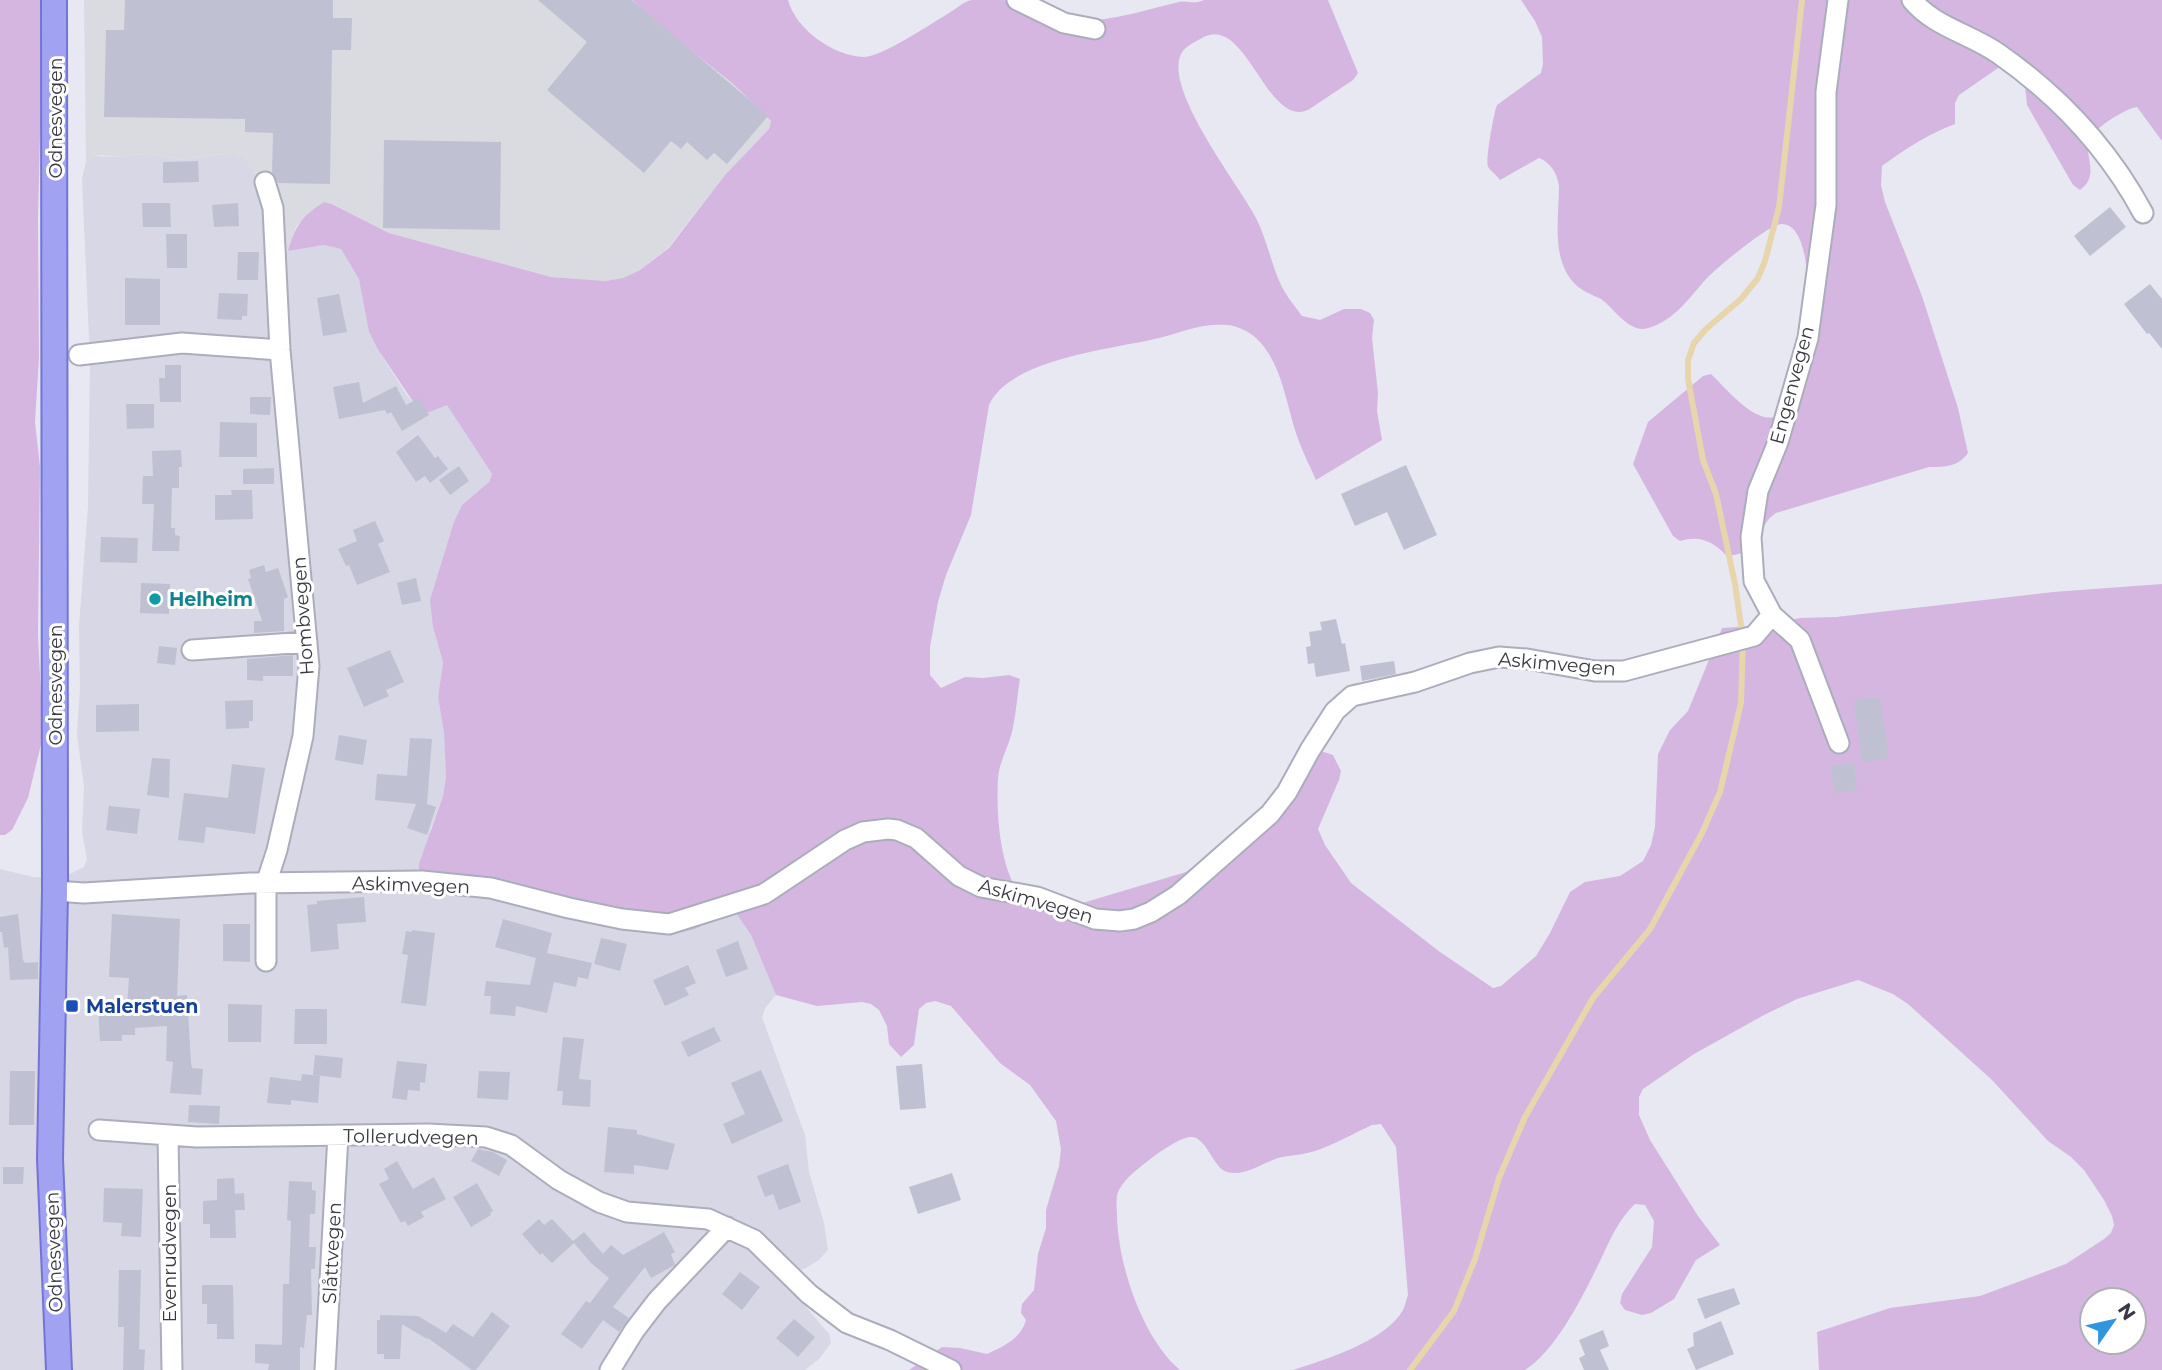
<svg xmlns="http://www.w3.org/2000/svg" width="2162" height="1370" font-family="Montserrat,sans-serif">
  <rect width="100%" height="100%" fill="#e8e8f2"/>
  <path fill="#d7d7e5" d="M146,154L181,160L226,154L243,156L254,170L263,205L288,251L324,245L341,249L360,279L369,332L377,348L406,394L423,415L447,404L492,474L489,482L462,505L433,627L443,662L438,697L444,733L446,778L443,796L430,830L448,890L598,922L736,913L751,935L776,995L765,1008L762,1017L805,1135L809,1172L824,1223L828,1250L819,1260L804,1269L787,1272L783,1280L829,1334L831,1343L819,1359L805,1370H0V869L33,877L51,878L68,875L84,867L87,859L82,832L84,787L77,734L80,689L79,626L88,507L90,361L82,179L86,162L93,156L119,157Z"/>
  <path fill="#dadbe1" d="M84,0H633L651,19L732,83L771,121L769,129L725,175L668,248L640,270L623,278L605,281L551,277L389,233L333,204L324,202L297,225L288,251L272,230L263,205L254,170L243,156L226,154L181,160L146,154L119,157L101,155L93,156L86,162Z"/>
  <path fill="#d5b6e1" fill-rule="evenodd" d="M0,0H41L43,99L40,136L38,219L39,358L35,422L40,467L38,635L43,736L28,798L12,830L5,835H0Z
    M633,0H788C796,30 834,56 864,57C882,57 932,23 949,13C956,9 964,1 972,0C984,0 1024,0 1035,1C1047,5 1057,15 1069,18C1101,26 1147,9 1179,2C1188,0 1194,5 1204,0H1328L1358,73L1353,80L1308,110C1266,128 1246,12 1202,38C1195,42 1185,46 1181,54C1164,89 1235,180 1252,211C1266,234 1270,261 1281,285C1286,296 1295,306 1302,316L1320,320L1344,309H1361L1370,313L1374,320L1372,338L1378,393L1377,411L1382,440L1316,480C1310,466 1302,451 1297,436C1286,404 1282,362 1256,338C1250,332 1235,325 1227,325C1201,323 1183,332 1159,338C1115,349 1010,358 989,405L971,515L946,575L938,602L930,647V675L941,688L965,677L983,678L1009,675L1020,679C1017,697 1016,715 1012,732C1008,748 999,762 998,779C996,813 999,896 1040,909C1045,911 1051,910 1056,911L1186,872L1240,839L1315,753L1324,752L1333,755L1341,771L1339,780L1318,829L1325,845L1351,883L1440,952L1493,988L1501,986L1536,956L1550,933L1570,892L1585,882L1620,876L1643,861L1651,845L1655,827L1658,754L1670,730L1688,711L1722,628L1766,625L1800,618L1836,617L2053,592L2162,584V1370H1819L1817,1332L1890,1308L1980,1296L2066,1264L2104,1239L2111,1233L2114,1225L2112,1216L2104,1200L2084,1170L2071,1157L2048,1141L1992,1080L1908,1004L1893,994L1858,980L1797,999L1764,1015L1694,1054L1643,1089L1639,1097V1115L1650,1140L1698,1216L1720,1245L1696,1260L1674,1299L1651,1313L1642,1315L1625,1310L1620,1303L1622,1294L1652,1247L1654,1221L1645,1205L1635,1204C1618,1220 1611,1238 1601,1259C1585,1292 1557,1350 1525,1370H1293C1324,1360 1386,1341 1403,1310C1405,1306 1406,1300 1408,1295L1396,1147L1381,1124L1372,1125C1354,1133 1334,1145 1315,1151C1303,1155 1290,1155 1278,1158C1263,1163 1244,1177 1227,1172C1213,1168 1206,1135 1190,1137C1180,1138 1161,1151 1153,1157C1140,1167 1127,1176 1119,1190C1115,1197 1117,1208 1117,1216C1118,1264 1142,1338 1180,1370H909L942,1347L960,1348L987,1354C1003,1346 1021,1339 1026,1320L1021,1313L1022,1304L1034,1290L1038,1254L1046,1228V1210L1059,1166L1061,1149L1056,1121L1030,1085L1000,1063L951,1006L935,1001L926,1003L919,1009L914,1045L901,1057L889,1044L887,1026L879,1010L871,1004L862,1002L817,1006L776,995L751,935L736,913H727L695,929L678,933L634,924L598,922L448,890L419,873V864L443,796L446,778L444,733L438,697L443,662L433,627L430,600L454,522L462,505L489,482L492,474L447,405L422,415L377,348L369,332L359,279L341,249L324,245L288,251C296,225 301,217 324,202L332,204L389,233L551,277L605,281L623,278L640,270L669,248L725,175L769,129L771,121L732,83L651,19ZM2092,1300H2134V1342H2092Z
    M1521,0H2162V141L2137,107C2126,108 2090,130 2088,143C2086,160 2099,176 2080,190L2073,185L2027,105L2024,77L2004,64L1959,95L1955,103V124C1928,134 1905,149 1882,166L1881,185L1885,202L1922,296L1958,408L1968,453C1958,467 1945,467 1929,467L1776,513C1751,530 1774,550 1727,556C1713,542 1701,535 1680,541L1673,536L1633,464L1648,422L1703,376L1711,374C1727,389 1761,433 1783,412C1790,376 1803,333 1807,297C1809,280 1806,222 1781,224C1768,225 1719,266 1708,277C1691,295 1675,321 1648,328C1629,334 1614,308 1601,299C1593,295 1584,292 1577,286C1550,261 1559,219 1559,186C1557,173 1551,163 1539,158L1500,180C1497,176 1491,171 1488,167C1485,161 1494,112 1497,105L1541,73L1543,64L1542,37L1535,21Z"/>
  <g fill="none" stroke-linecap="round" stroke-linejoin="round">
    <path stroke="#e7d5ac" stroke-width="6" d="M1410,1370L1454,1311L1475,1259L1499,1178L1525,1117L1593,998L1650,929L1702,833L1720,792L1741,703L1743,639L1735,584L1716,494L1703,460L1688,379V360L1694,343L1706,329L1741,299L1758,278L1765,261L1779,207L1802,0"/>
  </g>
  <path fill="#bfc1d2" d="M125,0H333V18H352L351,50H332L330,184L278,183L272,172L273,133L245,132V119L104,117L106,30H124Z
    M538,0H632L768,116L727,164L714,153L707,160L687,142L681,149L671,141L644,173L547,90L587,42Z
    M384,140L501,142L500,230L383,228Z
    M198,161L199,182L163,183V162Z
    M142,203H170L171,227H143Z
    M238,203L239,226L214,227L212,205Z
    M2110,207L2126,227L2090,256L2074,236Z
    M166,234H187V268H167Z
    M238,252H259L258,280H237Z
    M125,278L160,279V325H125Z
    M2150,284L2162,299V349L2149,333L2147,334L2124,304Z
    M219,293L248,294L247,316H242V320L217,319Z
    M339,294L347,332L323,336L317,298Z
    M165,365H181V402H160L159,378H165Z
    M359,382L363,403L396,386L406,405L419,398L429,415L402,431L391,412L387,414L385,410L339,419L333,387Z
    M250,397H271L270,415L250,414Z
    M126,404H154V428L127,429Z
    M220,422L257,423V457H219Z
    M418,435L435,458L438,456L448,469L430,483L425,476L416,482L396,452Z
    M181,450L182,467H179V488H172L171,528H175V535L180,536L179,551H152L154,504H142L143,476H153L152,451Z
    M1406,465L1437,535L1404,550L1387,512L1355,526L1341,494Z
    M459,466L469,481L450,495L439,480Z
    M274,468V484H243V469Z
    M231,490H252L253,519L215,520V495H232Z
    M375,521L384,541L378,544L390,572L357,585L349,565L346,566L338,549L357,541L353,530Z
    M101,537L138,538L137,563L100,562Z
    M264,565L266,572L278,568L288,597L284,599V631L254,633V621H262L248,579L251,578L249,570Z
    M416,578L421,601L402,605L397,583Z
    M141,583L170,584L169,614L140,613Z
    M1336,619L1342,644L1345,643L1350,671L1316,677L1314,663L1308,664L1306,647L1311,646L1309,632L1322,630L1320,622Z
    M159,646L177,648L175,665L157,663Z
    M390,650L404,682L386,690L389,696L364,707L347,668Z
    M293,655V676H263V681L247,680V659Z
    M1394,661L1396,674L1362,681L1360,666Z
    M1880,697L1889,759L1862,762L1854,700Z
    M253,700V721H249V728L226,729L225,701Z
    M139,704V731L96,732V705Z
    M339,735L367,740L363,765L335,760Z
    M410,738L432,739L427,804L436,807L427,835L407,828L416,804L375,800L377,774L407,776Z
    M152,758L170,759L169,798L147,795Z
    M1854,763L1857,791L1834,793L1831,766Z
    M232,764L265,768L255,834L206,827L204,843L178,840L184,793L228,798Z
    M109,806L140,809L137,834L106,830Z
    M364,897L366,922L337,924L339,949L311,952L307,905L317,904V901Z
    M18,914L23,960L25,963L38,962V979L10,980L8,947L4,948L2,932H0V917Z
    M112,914L180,919L177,996L187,995L191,1063L192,1068L203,1069L201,1095L170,1093L173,1062L166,1061L167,1026L135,1028V1035H122V1041H100L98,1007H127L129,978L109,977Z
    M503,919L552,933L547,953L592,963L588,979L578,977L576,987L554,982L547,1013L516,1006L515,1016L490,1014L491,996H484L486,981L530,985L536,958L495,947Z
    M223,924H250V962L223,961Z
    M412,930L435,933L426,1006L401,1003L408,955L402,954L406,931L412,932Z
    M601,938L627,944L620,971L594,964Z
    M738,941L748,969L726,977L716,950Z
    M688,965L696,983L685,988L689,995L665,1006L653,980Z
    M228,1004L262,1005L261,1042H228Z
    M295,1009H327V1044H294Z
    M714,1027L721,1041L688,1057L681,1042Z
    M563,1037L584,1039L579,1079L591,1080L590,1107L562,1105L563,1091H557Z
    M315,1055L343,1058L341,1078L313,1075Z
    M397,1061L427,1064L425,1083L420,1082V1091L408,1090L407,1100L392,1098Z
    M922,1064L926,1108L900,1110L896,1066Z
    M761,1070L783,1121L732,1144L723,1124L745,1114L731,1083Z
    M10,1071H35L34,1125H9Z
    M479,1071L510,1072L508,1100L477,1098Z
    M302,1074L320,1076L318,1103L291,1100V1105L267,1103L270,1077L301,1081Z
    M189,1105L220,1106L219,1124L188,1122Z
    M608,1127L637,1130V1134L675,1144L668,1170L634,1165V1174L604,1172Z
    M478,1149L493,1152L507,1160L499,1176L471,1161Z
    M397,1161L413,1189L434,1177L446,1199L421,1212L424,1217L408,1226L405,1221L401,1223L379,1184L389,1179L384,1169Z
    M788,1164L801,1202L779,1210L773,1194L765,1197L757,1176Z
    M3,1167H24L23,1184H3Z
    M952,1173L961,1200L918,1214L909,1187Z
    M234,1178L235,1194L244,1193L245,1210H235L236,1238H210V1224H203V1201L217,1200V1179Z
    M289,1181L312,1182V1190L316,1191L315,1214H310L309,1247H316L315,1269H311L312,1315H307L304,1348L300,1347V1370H268L269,1364L255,1363V1344L282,1345L283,1284H289L291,1221L287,1220Z
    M477,1183L493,1211L490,1213L491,1215L471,1227L453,1197Z
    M104,1188L143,1189L141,1237L121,1236L122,1223L103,1222Z
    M539,1219L544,1225L552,1219L573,1241L584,1232L603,1254L611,1245L623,1255L664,1232L675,1252L671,1254L675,1265L651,1278L645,1267L613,1307L629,1318L619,1332L603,1320L582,1349L561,1334L586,1301L590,1303L609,1278L591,1263L574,1243L552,1263L542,1253L540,1255L522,1234Z
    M119,1270H141L139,1349L145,1350L144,1370H123L124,1327H118Z
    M740,1272L760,1287L742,1310L722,1294Z
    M202,1285H233L234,1339H217V1324H207V1304H202Z
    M1734,1288L1740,1304L1705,1319L1697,1299Z
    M492,1312L510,1326L476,1370H472L428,1338L427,1339L402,1324L400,1359H384V1354H377V1320H380V1315L418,1316L446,1333L453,1324L473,1337Z
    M794,1319L815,1337L798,1357L776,1338Z
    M1721,1321L1734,1354L1696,1370L1687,1349L1694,1346L1693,1333Z
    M1603,1330L1609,1346L1600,1350L1609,1370H1584L1579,1358L1585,1355L1579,1340Z"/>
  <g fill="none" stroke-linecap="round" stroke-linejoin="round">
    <g stroke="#acadbc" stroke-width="23">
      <path id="minor" d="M1017,0L1064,23L1095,29
        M1838,0L1826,92V205L1808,338L1778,442L1758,491L1751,537L1754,581L1772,615L1800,640L1839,743
        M1912,0C1934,27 1971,34 1999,54C2059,96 2108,148 2143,213
        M265,182L273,208L280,350L309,666L303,736L277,850L266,884V961
        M79,355L182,343L280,350
        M192,650L307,642
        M55,891L84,893L250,883L422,881L491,888L569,908L622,919L669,924L764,894L845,840L863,832L888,829L897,830L916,838L959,876L981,887L1037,897L1095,919L1120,921L1134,919L1151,912L1178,895L1270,814L1287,792L1310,750L1335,711L1352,696L1415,682L1470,663L1499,657L1527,659L1595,671H1624L1754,636L1772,615
        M99,1130L197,1137L428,1134L486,1137L511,1145L559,1180L599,1202L627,1212L708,1219L754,1240L809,1294L847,1323L890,1340L951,1370
        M168,1135L172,1370
        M325,1370L338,1135
        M610,1370L634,1331L657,1301L727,1227"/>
    </g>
    <g stroke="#7375d5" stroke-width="28">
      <path id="major" d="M54,0L55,891L50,1159L59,1370"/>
    </g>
    <use href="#minor" stroke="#fff" stroke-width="19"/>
    <use href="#major" stroke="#a1a2f2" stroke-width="24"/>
  </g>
  <circle fill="#0f9aa8" stroke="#fff" stroke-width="2.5" cx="155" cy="599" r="7"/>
  <rect fill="#1a4fb4" stroke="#fff" stroke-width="2.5" x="65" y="999" width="14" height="14" rx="3.5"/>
  <g text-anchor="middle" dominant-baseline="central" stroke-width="6" stroke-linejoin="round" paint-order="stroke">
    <g font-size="19" fill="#383944" stroke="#fff">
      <text transform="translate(55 118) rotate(-90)">Odnesvegen</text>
      <text transform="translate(1792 385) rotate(-75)">Engenvegen</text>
      <text transform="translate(303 616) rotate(-94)">Hombvegen</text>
      <text transform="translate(1557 664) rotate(5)">Askimvegen</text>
      <text transform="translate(55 685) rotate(-90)">Odnesvegen</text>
      <text transform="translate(411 885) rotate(2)">Askimvegen</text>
      <text transform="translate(1036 901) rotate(16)">Askimvegen</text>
      <text transform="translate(411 1137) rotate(1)">Tollerudvegen</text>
      <text transform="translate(54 1252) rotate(-92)">Odnesvegen</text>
      <text transform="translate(169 1253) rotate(-90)">Evenrudvegen</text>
      <text transform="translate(332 1253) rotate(-87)">Slåttvegen</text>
    </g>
    <g font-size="19" font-weight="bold" fill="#0d838f" stroke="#fff" text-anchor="start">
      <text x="169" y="599">Helheim</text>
    </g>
    <g font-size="19" font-weight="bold" fill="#164399" stroke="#fff" text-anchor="start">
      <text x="86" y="1006">Malerstuen</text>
    </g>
  </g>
  <g transform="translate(2113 1321) rotate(56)"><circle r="33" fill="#ffffff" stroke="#afb0b4" stroke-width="2"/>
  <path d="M0-5L12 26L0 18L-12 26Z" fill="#3295df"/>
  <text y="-10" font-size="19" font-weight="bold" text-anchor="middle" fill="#383944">N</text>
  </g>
</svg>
